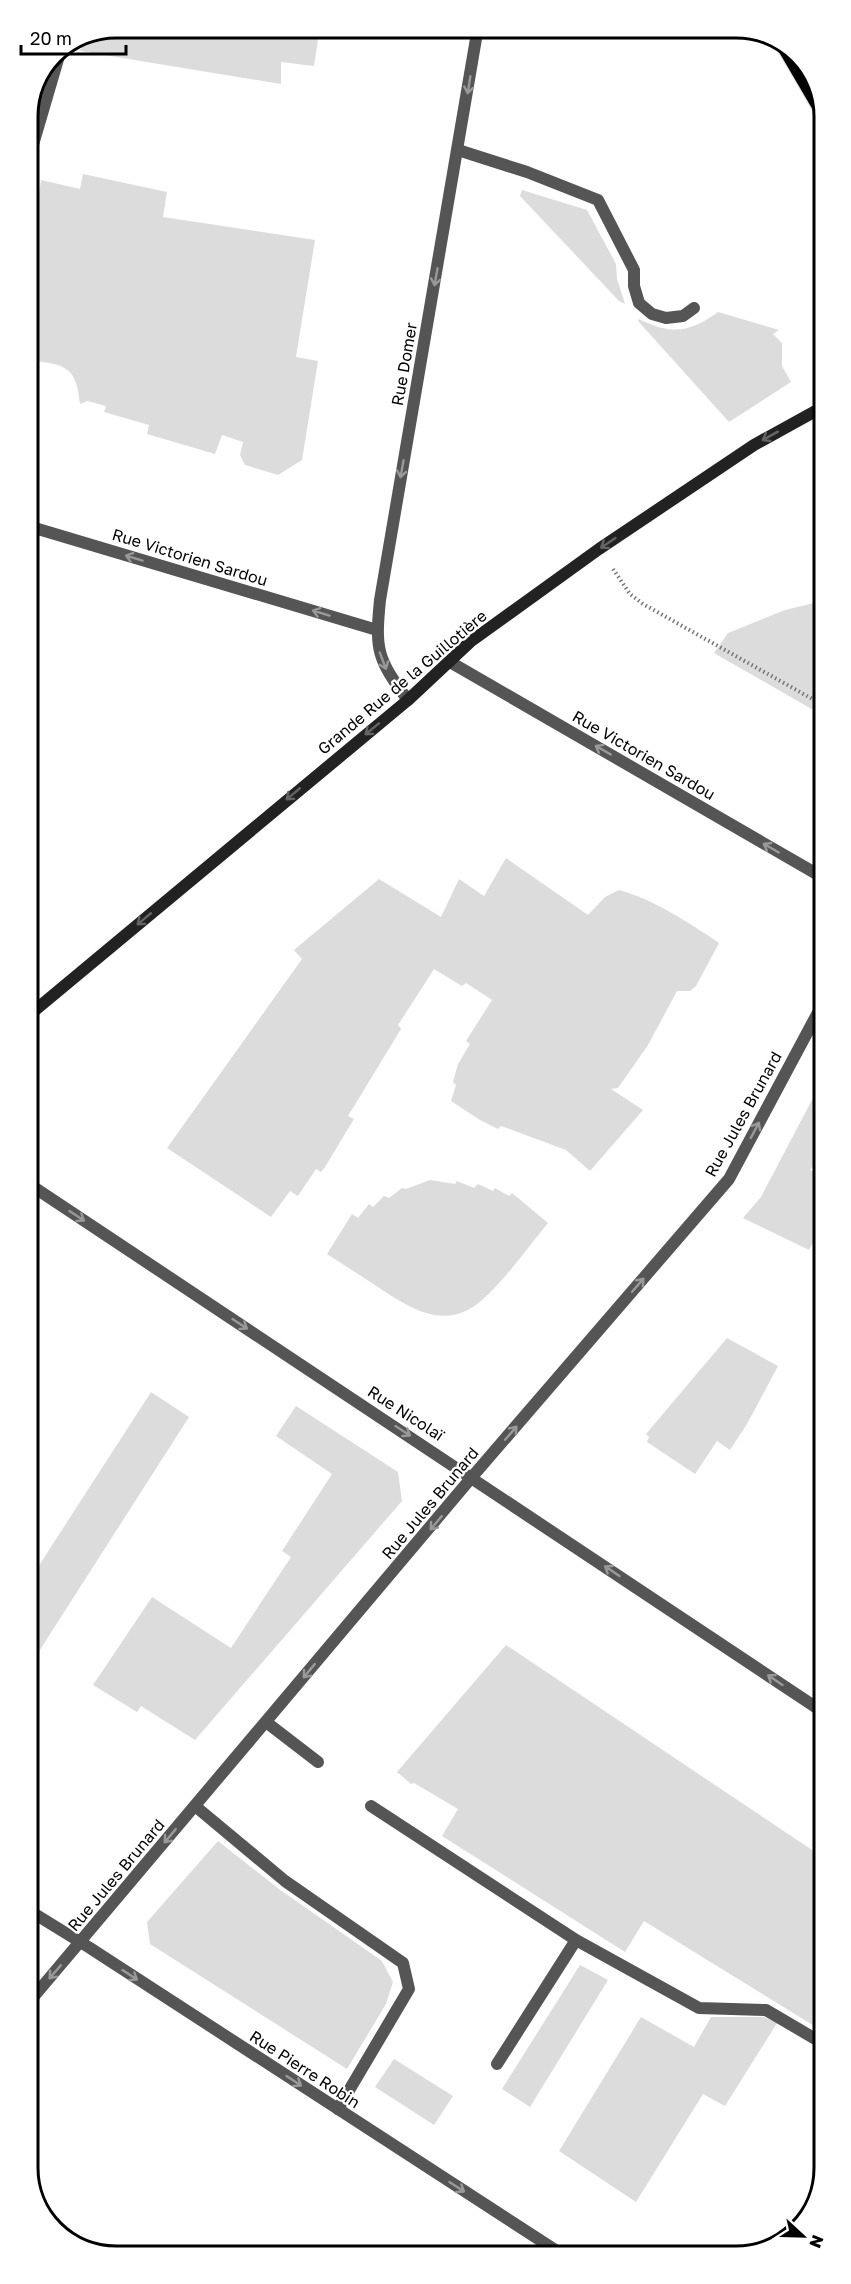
<svg xmlns="http://www.w3.org/2000/svg" width="851" height="2284" font-family="'Golos Text',sans-serif">
  <rect width="100%" height="100%" fill="#fff"/>
  <path fill="#dcdcdc" d="M115,27H320L314,66L281,62V84L80,51L83,40Z
    M83,174L167,192L163,217L315,240L296,357L318,361L302,460L278,475L245,465L240,455L243,442L222,435L215,454L147,434L149,425L104,412L106,406L87,401L80,404C76,364 64,365 28,360L27,274L40,187L41,180L80,189Z
    M522,190L587,210L616,264L617,279L625,304L619,301L520,196Z
    M718,312L779,330L773,334L782,343V366L791,382L729,422L638,321L639,319C671,335 689,333 718,312Z
    M822,601V715L714,653L728,633L785,610Z
    M506,858L588,915L605,897L619,890C655,900 688,922 719,943L696,986L690,991H677L648,1045L618,1088L611,1089L643,1110L590,1171L566,1150L501,1126L498,1129L480,1120L451,1101L456,1085L453,1082L458,1064L470,1044L466,1041L492,1000L466,983L462,986L434,969L398,1025L401,1029L348,1116L354,1119L325,1167L321,1172L316,1169L298,1196L290,1191L271,1217L167,1148L302,959L294,950L379,879L441,917L459,879L484,896Z
    M822,1081V1156L810,1170L823,1176V1223L809,1250L743,1218L761,1197Z
    M430,1180L455,1184L457,1181L474,1188L478,1184L493,1191L495,1188L509,1196L512,1193L548,1223C529,1246 504,1281 482,1300C446,1332 411,1309 378,1287C361,1276 344,1265 327,1254L352,1214L358,1218L369,1204L373,1207L384,1196L389,1198L402,1188L406,1189Z
    M727,1338L778,1366L747,1424L730,1450L717,1441L695,1474L647,1442L649,1437L646,1434Z
    M151,1392L189,1417L29,1667V1581Z
    M296,1406L398,1472L402,1501L195,1740L141,1706L137,1712L93,1685L152,1597L231,1648L291,1557L282,1551L332,1474L276,1436Z
    M506,1645L824,1858V2032L644,1921L625,1952L442,1836L458,1809L414,1783L411,1784L397,1772Z
    M218,1841L279,1889L382,1961L393,1982L386,2004L347,2069L150,1944L147,1922Z
    M580,1965L608,1980L530,2107L502,2089Z
    M641,2017L694,2047L711,2017H764L777,2023L725,2106L703,2094L636,2202L559,2151Z
    M394,2059L453,2096L434,2125L375,2087Z"/>
  <g fill="none" stroke-linecap="round" stroke-linejoin="round">
    <g stroke="#dbdbdb" stroke-width="17">
      <path id="primary" d="M783,44L821,109"/>
    </g>
    <path stroke="#777" stroke-width="4" stroke-dasharray="1.5 3" stroke-linecap="butt" d="M613,569L630,594L643,604L816,701L822,702"/>
    <path stroke="#555" stroke-width="12" d="M458,150L527,172L598,200L634,270V286L639,303L652,314L666,318L683,316L694,308
      M266,1722L318,1762
      M195,1806L285,1881L403,1963L409,1989L338,2109
      M371,1806L576,1940L497,2064
      M576,1940L699,2008L766,2010L824,2044"/>
    <path stroke="#555" stroke-width="12" d="M27,165L61,49
      M28,526L377,630
      M450,662L822,877
      M29,1184L823,1712
      M30,1911L90,1948L563,2255
      M30,2001L472,1477L729,1179L822,1005"/>
    <path stroke="#555" stroke-width="12" d="M408,700C377,659 375,650 380,600L478,27"/>
    <path stroke="#222" stroke-width="12" d="M28,1016L408,700L470,642L599,549L754,445L821,408"/>
    <use href="#primary" stroke="#000" stroke-width="15"/>
  </g>
  <defs><path id="oneway-shaft" d="M-6 0H5M1.5-3L5.5 0L1.5 3" fill="none" stroke-width="1.6" stroke-linecap="round" stroke-linejoin="round" transform="scale(1.5)"/></defs>
  <g stroke="#999">
    <use href="#oneway-shaft" transform="translate(469 85) rotate(99)"/>
    <use href="#oneway-shaft" transform="translate(436 277) rotate(100)"/>
    <use href="#oneway-shaft" transform="translate(402 469) rotate(100)"/>
    <use href="#oneway-shaft" transform="translate(134 558) rotate(-163)"/>
    <use href="#oneway-shaft" transform="translate(321 613) rotate(-163)"/>
    <use href="#oneway-shaft" transform="translate(383 661) rotate(69)"/>
    <use href="#oneway-shaft" transform="translate(603 750) rotate(-150)"/>
    <use href="#oneway-shaft" transform="translate(771 848) rotate(-150)"/>
    <use href="#oneway-shaft" transform="translate(755 1130) rotate(-62)"/>
    <use href="#oneway-shaft" transform="translate(77 1216) rotate(33)"/>
    <use href="#oneway-shaft" transform="translate(638 1285) rotate(-49)"/>
    <use href="#oneway-shaft" transform="translate(240 1324) rotate(33)"/>
    <use href="#oneway-shaft" transform="translate(403 1431) rotate(33)"/>
    <use href="#oneway-shaft" transform="translate(511 1433) rotate(-49)"/>
    <use href="#oneway-shaft" transform="translate(436 1523) rotate(130)"/>
    <use href="#oneway-shaft" transform="translate(612 1571) rotate(-146)"/>
    <use href="#oneway-shaft" transform="translate(309 1671) rotate(130)"/>
    <use href="#oneway-shaft" transform="translate(775 1680) rotate(-146)"/>
    <use href="#oneway-shaft" transform="translate(170 1836) rotate(130)"/>
    <use href="#oneway-shaft" transform="translate(55 1972) rotate(131)"/>
    <use href="#oneway-shaft" transform="translate(130 1975) rotate(33)"/>
    <use href="#oneway-shaft" transform="translate(294 2081) rotate(33)"/>
    <use href="#oneway-shaft" transform="translate(457 2187) rotate(33)"/>
  </g>
  <g stroke="#646464">
    <use href="#oneway-shaft" transform="translate(770 436) rotate(151)"/>
    <use href="#oneway-shaft" transform="translate(608 543) rotate(146)"/>
    <use href="#oneway-shaft" transform="translate(372 729) rotate(141)"/>
    <use href="#oneway-shaft" transform="translate(293 794) rotate(140)"/>
    <use href="#oneway-shaft" transform="translate(144 919) rotate(140)"/>
  </g>
  <g text-anchor="middle" dominant-baseline="central" stroke-width="4.5" stroke-linejoin="round" paint-order="stroke">
    <g font-size="16" fill="#000" stroke="#fff">
      <text transform="translate(404 364) rotate(-80)">Rue Domer</text>
      <text transform="translate(190 557) rotate(17)">Rue Victorien Sardou</text>
      <text transform="translate(402 682) rotate(-40)">Grande Rue de la Guillotière</text>
      <text transform="translate(644 755) rotate(30)">Rue Victorien Sardou</text>
      <text transform="translate(743 1114) rotate(-61)">Rue Jules Brunard</text>
      <text transform="translate(406 1413) rotate(33)">Rue Nicolaï</text>
      <text transform="translate(430 1503) rotate(-50)">Rue Jules Brunard</text>
      <text transform="translate(116 1875) rotate(-50)">Rue Jules Brunard</text>
      <text transform="translate(305 2069) rotate(33)">Rue Pierre Robin</text>
    </g>
  </g>
  <path d="M0 0H851V2284H0ZM116 38H736A78 78 0 0 1 814 116V2168A78 78 0 0 1 736 2246H116A78 78 0 0 1 38 2168V116A78 78 0 0 1 116 38Z" fill="#fff" fill-rule="evenodd"/>
  <path fill="none" stroke="#000" stroke-width="3" d="M116 38H736A78 78 0 0 1 814 116V2168A78 78 0 0 1 736 2246H116A78 78 0 0 1 38 2168V116A78 78 0 0 1 116 38Z"/>
  <g transform="translate(803 2236) rotate(112)" stroke="#ffffff" stroke-width="4.5" paint-order="stroke">
  <path d="M0-4.5L10 22L0 15L-10 22Z" fill="#000000"/>
  <text y="-9" font-size="16" font-weight="bold" text-anchor="middle" fill="#000000">N</text>
  </g>
  <path d="M21 45v9h105v-9" fill="none" stroke="#000000" stroke-width="3"/>
  <text x="30" y="45" font-size="18" fill="#000000" stroke="#ffffff" stroke-width="4.5" paint-order="stroke">20 m</text>
</svg>
